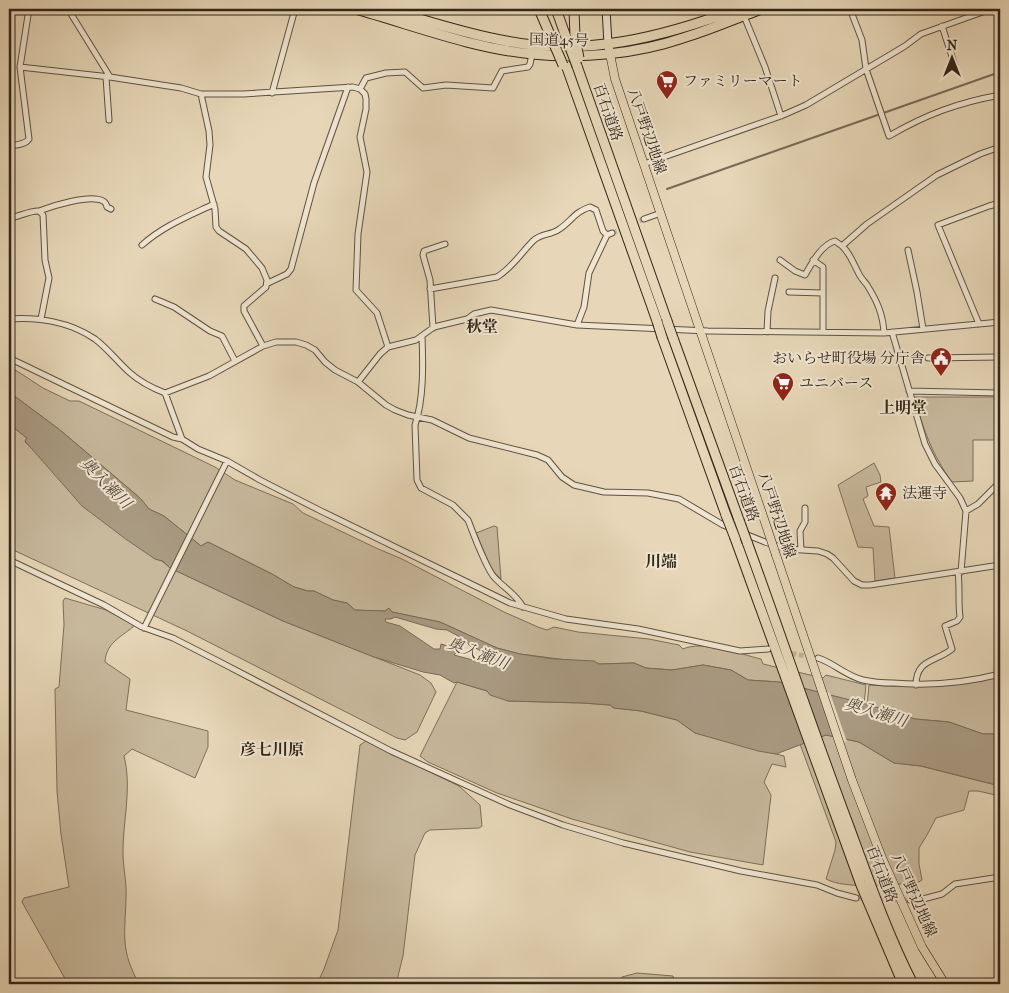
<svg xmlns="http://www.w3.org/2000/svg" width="1009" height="993" font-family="'IM FELL French Canon','Noto Serif JP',serif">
  <rect width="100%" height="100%" fill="#e7d7b8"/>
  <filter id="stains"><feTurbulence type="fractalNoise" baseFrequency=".004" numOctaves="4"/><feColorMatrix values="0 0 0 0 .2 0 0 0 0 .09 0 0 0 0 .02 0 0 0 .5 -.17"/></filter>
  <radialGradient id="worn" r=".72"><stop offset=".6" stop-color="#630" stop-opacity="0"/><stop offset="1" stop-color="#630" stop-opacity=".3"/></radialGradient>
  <path fill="#c8b99d" stroke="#7d6f5a" d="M9,368L17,371L43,388L70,401H79L215,467L235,480L293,504L303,513L376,548L402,559L504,612L538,627L547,630L554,627L578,632L649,639L679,645L683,649C702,640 740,654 761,659L763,664L823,678L826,675L866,685L864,704L779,682L748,680L731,670L703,665L672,670L646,668L634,663L599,664L520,654L497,648L440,622L392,612L389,609L385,611H376L355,610L347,603L333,600L314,591H308L294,587L272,574L208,542L201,546L164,516L149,509L140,498L60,430L9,392Z
    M914,397H997L1000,399V440H973V481L952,482C931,453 924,430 914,397Z
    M9,424L27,438L25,442L155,559L162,561L170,568L283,621L420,675L431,683L436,692L417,732L405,740L397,738L187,631L9,548Z
    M874,463L880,475L881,482L866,487L868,496L863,499L874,526L889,527L895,578L875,581L873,548L858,547L838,485Z
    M494,526L497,527L501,579L491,569L476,533Z
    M65,598L106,610L134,625L133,627C119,638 106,644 105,662L130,679L126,710L208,731V747L195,778L132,749L124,756C132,788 123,820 123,852C123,868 127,883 126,898C125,936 120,949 139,984H68L22,902L24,898L69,887L61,834L57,791L55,689L59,687L64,625L63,601Z
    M1000,677V734H983L949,722L915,719L867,705L869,685C916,688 954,687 1000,677Z
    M457,682L487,691L508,701L583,703L610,705L614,708L641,711L677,720L695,733L784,756L786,767L772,764L764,782L771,795L763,865L690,852L572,819L497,793L428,762L420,756Z
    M826,735L859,742L894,763L921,766L1000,786V796L978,791H969L964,810L936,818L927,835L919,848V864L922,880L917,883C893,884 846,890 826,879L835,850L836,842L800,744Z
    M366,741L459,786L480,805L482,826L479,828L430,830L425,833L415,855L403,956L396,984H317L324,969L338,930L360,745Z
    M637,973L673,976L674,980L671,984H620L622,977Z"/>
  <path fill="#a99a82" stroke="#796b58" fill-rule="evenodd" d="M9,392L60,430L140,498L149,509L164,516L201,546L208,542L272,574L294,587L308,591H314L333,600L347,603L355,610L385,611L389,608L392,612L440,622L497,648L520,654L554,659L594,661L599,664L634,663L646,668L672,670L703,665L731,670L748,680L779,682L866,704L915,719L949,722L983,734H1000V786L921,766L894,763L859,742L826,735L776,754L758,751L695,733L677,720L641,711L614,708L610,705L583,703L508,701L490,695L487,691L457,682L454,683L440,675L423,672L374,657L283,621L170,568L163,561L155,559L127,540L82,506L25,441L27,438L9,424ZM395,617L436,629L447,630L464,639L470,646C476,647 483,653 490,656V660L484,663L454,655L456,653L455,648L441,644L440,649H434L400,626L386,622L385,619H391Z"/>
  <path fill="#e7d7b8" d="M817,689L830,693L847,742L834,739Z"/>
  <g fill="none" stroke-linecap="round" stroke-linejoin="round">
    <path stroke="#796b58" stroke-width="2" d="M667,189L1000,72"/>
    <path stroke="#c3b398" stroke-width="5" stroke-dasharray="5 2.5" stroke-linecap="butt" d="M612,233L644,219
      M784,652L811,657
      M856,898L910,900"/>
    <g stroke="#5f5240" stroke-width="7">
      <path id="street" d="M68,9L110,77
        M850,9L862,40L866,69L889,136C927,114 957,103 1000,95
        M744,16L765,67L781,116
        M942,26L955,66
        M20,67L110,77L181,88L201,94H243L353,87L360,89L365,94L366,99V109L360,137L367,172L358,234L356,290L377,313L388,347
        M106,77L109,120
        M360,89L366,78L386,73L405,72L423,88L446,85L493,88L502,71L528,67L530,64L532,54
        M272,93L295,9
        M201,94L209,131L210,145L206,177L215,209L216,227L219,231L246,249L262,268L267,280L266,287L244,306V311L263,346
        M9,146C15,145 25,145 29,139L20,67L29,9
        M644,164L781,116L806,105L905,46L921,34L991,9
        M39,211C52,206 90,194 103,201C106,202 106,204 107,207L111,209
        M9,218C18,217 31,210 39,211L43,215L45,260L49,278L41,319
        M644,219L661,213
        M142,245C163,226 189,216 214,204
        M908,250L917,292L923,329
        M780,260L795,271L805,275C812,263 821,245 835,241L842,246
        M813,260L823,267V332
        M268,283L287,274L291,269L314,183L348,87
        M430,289L497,277C512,268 521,253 533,241C540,234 550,235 558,230C571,222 574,212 590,207L596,210L603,231L607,235
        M789,292L823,293
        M155,299L174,307L210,331L222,336L235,361
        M9,319C38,317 70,322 95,339C107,348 117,361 129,372C139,381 152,388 165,393L209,376L263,346L276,342H296L306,345L315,350L325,362L335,370L358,382L386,405L395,410L408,415L432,420L469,438L537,455L548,460L562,477L574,485L604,492L648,493L679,499L723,525L765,542L787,549L818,551L827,554L833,558L854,581L862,585H870L1000,565
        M979,324L938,225L989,206L1000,203
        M577,325L584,307L589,273L607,235L612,233
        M433,328L430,280L423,255L424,251L445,244
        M767,332L768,311L775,278
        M892,332L925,444L935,464L960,498L966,511L961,572
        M884,333C883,314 877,301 867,285C864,281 860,277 858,272C853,263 850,253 842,246L867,224L937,175L980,154L1000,147
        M422,336C423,363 424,399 415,425L417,480L421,488L453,505L468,520C473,533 486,568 494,577C504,588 516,594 523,607
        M9,358L173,437L182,439L198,449L227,461L260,480L321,511L510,603L566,619L638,629L740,651L768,649
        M928,358L1000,357
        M358,382L380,354L388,347L416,340L434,327L467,319L474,314L491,310L577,325L708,331L884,333L1000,322
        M909,391L1000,393
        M165,393L182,439
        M966,511L978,504L1000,482
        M801,550L800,531L805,522V508
        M9,560L104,605L142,627L173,638L218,661L391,751L510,805L563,825L623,843L741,871L817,885L837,893L856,898
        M144,628L227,461
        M818,658C834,663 846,676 863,680C872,682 884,683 893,683C929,686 965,683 1000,674
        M916,685C916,659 936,662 952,649L945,626L957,621L960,617C958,602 960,587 958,572
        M910,900L923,899L942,894L955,884L1000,877"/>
    </g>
    <g stroke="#322518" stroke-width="9">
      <path id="secondary" d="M606,9L608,44"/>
    </g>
    <g stroke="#322518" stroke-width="9">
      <path id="primary" d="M608,44L615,79L768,531
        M776,555L852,780L882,858L922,947L945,984"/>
    </g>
    <g stroke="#322518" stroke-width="11">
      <path id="highway" d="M355,9C413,25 471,48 532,54C582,59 636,54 683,38C709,30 735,19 761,9
        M385,9C425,20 465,34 506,41C586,57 663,37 738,9
        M539,9L551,37
        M556,9L566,37
        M574,9L575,37
        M566,65L657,321
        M577,66L667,321
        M662,337L726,515
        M673,338L739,520
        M735,538L861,885L903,984
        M747,542C782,638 814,734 850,829C869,881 888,935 913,984"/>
    </g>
    <use href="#street" stroke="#efe5d1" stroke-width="5"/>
    <use href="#secondary" stroke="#efe5d1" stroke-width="7"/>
    <use href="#primary" stroke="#e7d7b8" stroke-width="8"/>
    <use href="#highway" stroke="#e7d7b8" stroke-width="9"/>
    <g stroke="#322518" stroke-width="9" stroke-linecap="butt">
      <path id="primary-bridge" d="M768,531L776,555"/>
    </g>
    <g stroke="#322518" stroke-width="11" stroke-linecap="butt">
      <path id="highway-bridge" d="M551,37L563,65
        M566,37L577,66
        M575,37L579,58
        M657,321L662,337
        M667,321L673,338
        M726,515L735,538
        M739,520L747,542"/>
    </g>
    <use href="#primary-bridge" stroke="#e7d7b8" stroke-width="8"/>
    <use href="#highway-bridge" stroke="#e7d7b8" stroke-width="9"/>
  </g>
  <defs>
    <g id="supermarket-pin" transform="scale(1.125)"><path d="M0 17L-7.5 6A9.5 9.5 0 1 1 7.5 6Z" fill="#8f2418" stroke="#efe5d1"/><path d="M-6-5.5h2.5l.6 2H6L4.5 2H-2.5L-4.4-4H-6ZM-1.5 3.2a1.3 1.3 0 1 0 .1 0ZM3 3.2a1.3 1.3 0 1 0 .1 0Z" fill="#fff"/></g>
    <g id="civic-pin" transform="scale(1.125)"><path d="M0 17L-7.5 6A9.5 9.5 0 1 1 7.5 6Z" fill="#8f2418" stroke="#efe5d1"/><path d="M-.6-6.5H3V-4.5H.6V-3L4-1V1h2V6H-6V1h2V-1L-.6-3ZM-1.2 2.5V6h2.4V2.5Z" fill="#fff"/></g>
    <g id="temple-pin" transform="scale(1.125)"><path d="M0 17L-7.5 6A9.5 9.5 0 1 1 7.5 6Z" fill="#8f2418" stroke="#efe5d1"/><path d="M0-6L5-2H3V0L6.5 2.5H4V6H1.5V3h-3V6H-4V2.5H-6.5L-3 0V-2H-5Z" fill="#fff"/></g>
  </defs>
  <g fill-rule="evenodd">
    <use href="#supermarket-pin" x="667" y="81"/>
    <use href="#civic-pin" x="941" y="358"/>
    <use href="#supermarket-pin" x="783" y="383"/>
    <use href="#temple-pin" x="886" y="493"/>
  </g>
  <g text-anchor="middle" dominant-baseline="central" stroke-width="4" stroke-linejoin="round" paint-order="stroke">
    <g font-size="15" fill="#322518" stroke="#efe5d1">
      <text transform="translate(559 40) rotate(1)">国道45号</text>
      <text transform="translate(608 112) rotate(71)">百石道路</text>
      <text transform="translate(647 131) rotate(71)">八戸野辺地線</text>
      <text transform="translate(744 493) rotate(70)">百石道路</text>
      <text transform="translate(777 515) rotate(72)">八戸野辺地線</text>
      <text transform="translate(882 874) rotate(69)">百石道路</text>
      <text transform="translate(914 895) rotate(66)">八戸野辺地線</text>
    </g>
    <g font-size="15" fill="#322518" stroke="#efe5d1" text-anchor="start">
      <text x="683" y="81">ファミリーマート</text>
      <text x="925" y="358" text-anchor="end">おいらせ町役場 分庁舎</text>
      <text x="799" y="383">ユニバース</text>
      <text x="902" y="493">法運寺</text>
    </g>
    <g font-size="16" font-weight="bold" fill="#322518" stroke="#efe5d1">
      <text x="482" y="326">秋堂</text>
      <text x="903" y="407">上明堂</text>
      <text x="661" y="561">川端</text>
      <text x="272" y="749">彦七川原</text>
    </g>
    <g font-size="16" font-style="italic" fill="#564838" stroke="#efe5d1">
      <text transform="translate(106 483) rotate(45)">奥入瀬川</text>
      <text transform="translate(478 653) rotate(20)">奥入瀬川</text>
      <text transform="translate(876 712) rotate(17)">奥入瀬川</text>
    </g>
  </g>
  <rect width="1009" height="993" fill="none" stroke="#e7d7b8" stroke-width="30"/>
  <rect x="10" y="10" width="989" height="973" fill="none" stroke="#322518" stroke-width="2.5"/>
  <rect x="15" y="15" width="979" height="963" fill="none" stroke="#322518"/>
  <g transform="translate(952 58)" stroke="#efe5d1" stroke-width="4" paint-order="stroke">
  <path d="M0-4L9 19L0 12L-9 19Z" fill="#322518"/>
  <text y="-8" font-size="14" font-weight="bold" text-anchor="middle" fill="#322518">N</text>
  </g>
  <rect width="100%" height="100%" filter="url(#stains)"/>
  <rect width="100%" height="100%" fill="url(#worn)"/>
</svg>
